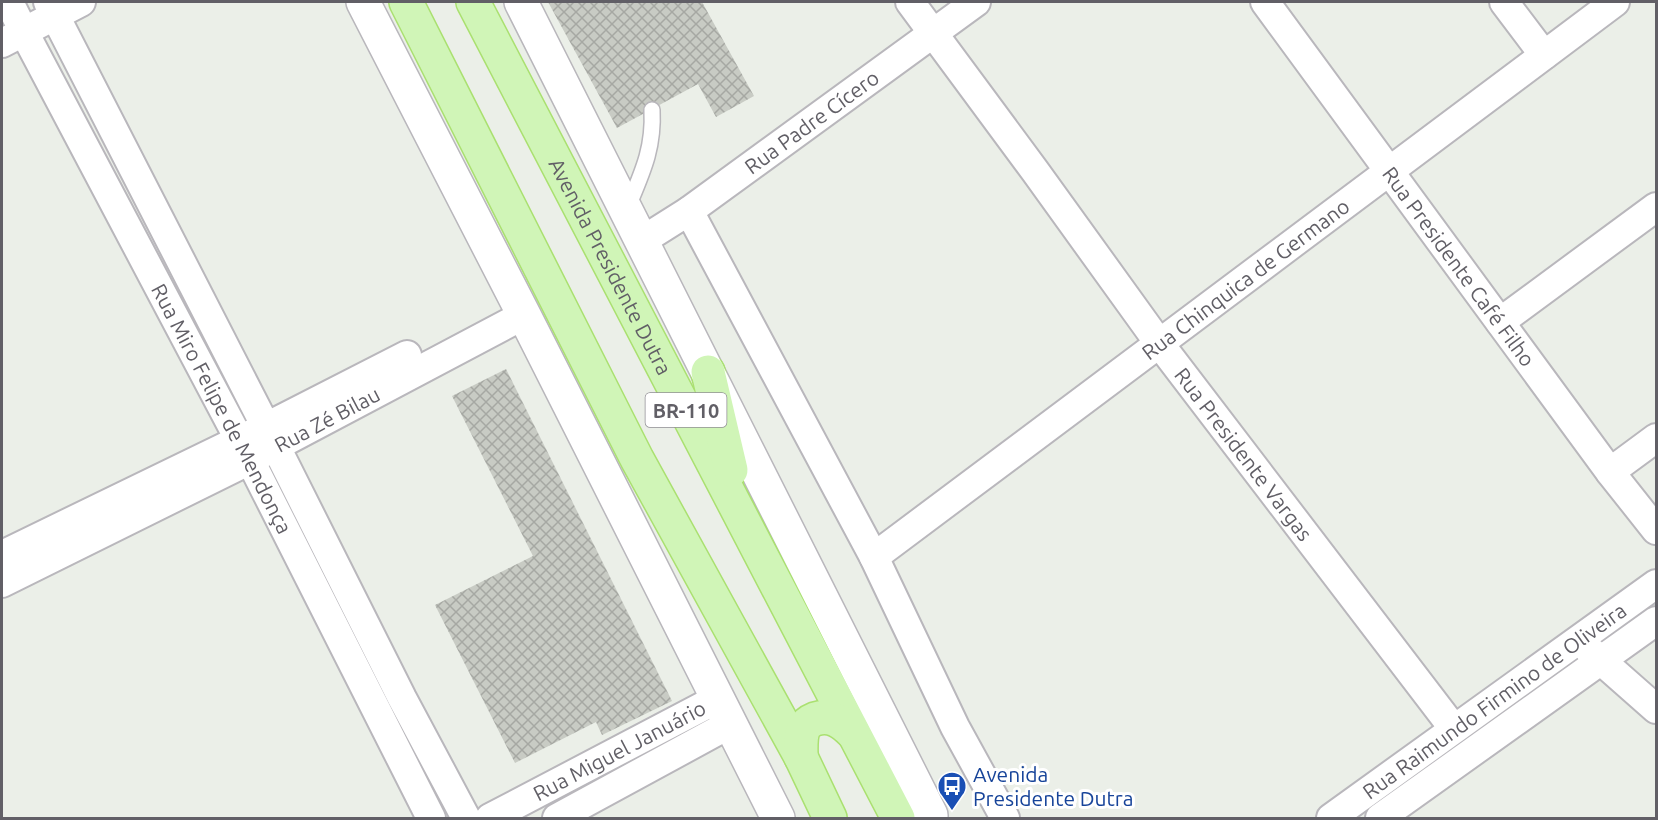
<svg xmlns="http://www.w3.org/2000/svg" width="1658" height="820" font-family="Ubuntu,sans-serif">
  <defs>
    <pattern id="building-cross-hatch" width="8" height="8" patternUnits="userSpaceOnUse" patternTransform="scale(1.5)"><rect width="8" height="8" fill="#c8cbc4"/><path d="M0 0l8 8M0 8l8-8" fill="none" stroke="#a6a8a3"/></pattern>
  </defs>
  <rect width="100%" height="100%" fill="#ebefe8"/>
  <path fill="url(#building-cross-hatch)" d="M548,2H702L754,96L716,117L698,84L617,128Z
    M506,369L672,701L602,735L596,722L515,763L435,605L533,556L452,396Z"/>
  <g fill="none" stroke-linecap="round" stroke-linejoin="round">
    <g stroke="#b9b7bc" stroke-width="18">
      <path id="service" d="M627,209C642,173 654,149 652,110"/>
    </g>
    <g stroke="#b9b7bc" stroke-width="32">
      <g id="minor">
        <path id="s1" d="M9,2L24,32L250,460L431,818"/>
        <path d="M48,2L266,427L402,698L466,818"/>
        <path id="s2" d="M910,2L1035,171L1159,343L1454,729"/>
        <path id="s3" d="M1265,2L1610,472L1656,530"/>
        <path d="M1504,2L1544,55"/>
        <path d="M2,43L81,2"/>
        <path d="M689,211L874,557L955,727L1005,818"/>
        <path id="s4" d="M643,240L689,211L976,2"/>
        <path d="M1500,322L1656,207"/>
        <path d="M1610,472L1656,438"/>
        <path d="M2,555L266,427L407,355"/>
        <path id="s5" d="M874,557L1615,2"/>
        <path id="s6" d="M2,583L250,460L524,315"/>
        <path d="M1588,649L1656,709"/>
        <path id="s7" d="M490,818L717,699"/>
        <path d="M557,818L730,724"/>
        <path id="s8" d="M1331,818L1656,584"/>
        <path d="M1380,818L1656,621"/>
      </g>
    </g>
    <g stroke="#b9b7bc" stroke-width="36">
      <path id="tertiary" d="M363,2L524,315L778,818
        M521,2C659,272 794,544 931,815V818"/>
    </g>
    <g stroke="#aae070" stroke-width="36">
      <g id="primary">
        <path d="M406,2L637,459L801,757L830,818"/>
        <path id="s9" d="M473,2L898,818"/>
        <path d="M708,372L731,470"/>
        <path d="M801,757C801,748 800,736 804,728C806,724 810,721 815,719C831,714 842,722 853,733"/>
      </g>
    </g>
    <use href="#service" stroke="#fff" stroke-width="15"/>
    <use href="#minor" stroke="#fff" stroke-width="28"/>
    <use href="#tertiary" stroke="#fff" stroke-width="33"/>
    <use href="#primary" stroke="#d0f5b7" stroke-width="33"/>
  </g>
  <defs>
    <g id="bus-pin" transform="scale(1.5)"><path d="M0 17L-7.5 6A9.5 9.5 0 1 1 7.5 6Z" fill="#1a4fb4" stroke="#fff"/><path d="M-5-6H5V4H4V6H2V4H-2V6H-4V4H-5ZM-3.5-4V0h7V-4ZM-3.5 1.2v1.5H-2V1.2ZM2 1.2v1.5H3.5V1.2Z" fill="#fff"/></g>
  </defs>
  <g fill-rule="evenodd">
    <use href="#bus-pin" x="952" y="786"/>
  </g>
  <g text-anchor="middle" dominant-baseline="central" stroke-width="6" stroke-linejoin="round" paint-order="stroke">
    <rect fill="#fff" stroke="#908f94" stroke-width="1.5" x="645.5" y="393" width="81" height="34" rx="4.5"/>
    <g font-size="20" font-weight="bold" fill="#615f66">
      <text x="686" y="410">BR-110</text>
    </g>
    <g font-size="21" fill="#615f66" stroke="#fff">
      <text stroke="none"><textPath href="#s4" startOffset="206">Rua Padre Cícero</textPath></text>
      <text stroke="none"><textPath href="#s9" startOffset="298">Avenida Presidente Dutra</textPath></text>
      <text stroke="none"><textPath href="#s3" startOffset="328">Rua Presidente Café Filho</textPath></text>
      <text stroke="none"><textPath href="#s5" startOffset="464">Rua Chinquica de Germano</textPath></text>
      <text stroke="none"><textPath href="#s1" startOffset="459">Rua Miro Felipe de Mendonça</textPath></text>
      <text stroke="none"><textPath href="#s6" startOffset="364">Rua Zé Bilau</textPath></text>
      <text stroke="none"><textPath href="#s2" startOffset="562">Rua Presidente Vargas</textPath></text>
      <text stroke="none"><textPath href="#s8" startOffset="201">Rua Raimundo Firmino de Oliveira</textPath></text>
      <text stroke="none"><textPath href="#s7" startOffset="146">Rua Miguel Januário</textPath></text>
    </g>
    <g font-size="21" fill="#164399" stroke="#fff" text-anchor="start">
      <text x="973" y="774">Avenida<tspan x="973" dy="24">Presidente Dutra</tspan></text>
    </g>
  </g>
  <rect width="1658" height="820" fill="none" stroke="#615f66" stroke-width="6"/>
</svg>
